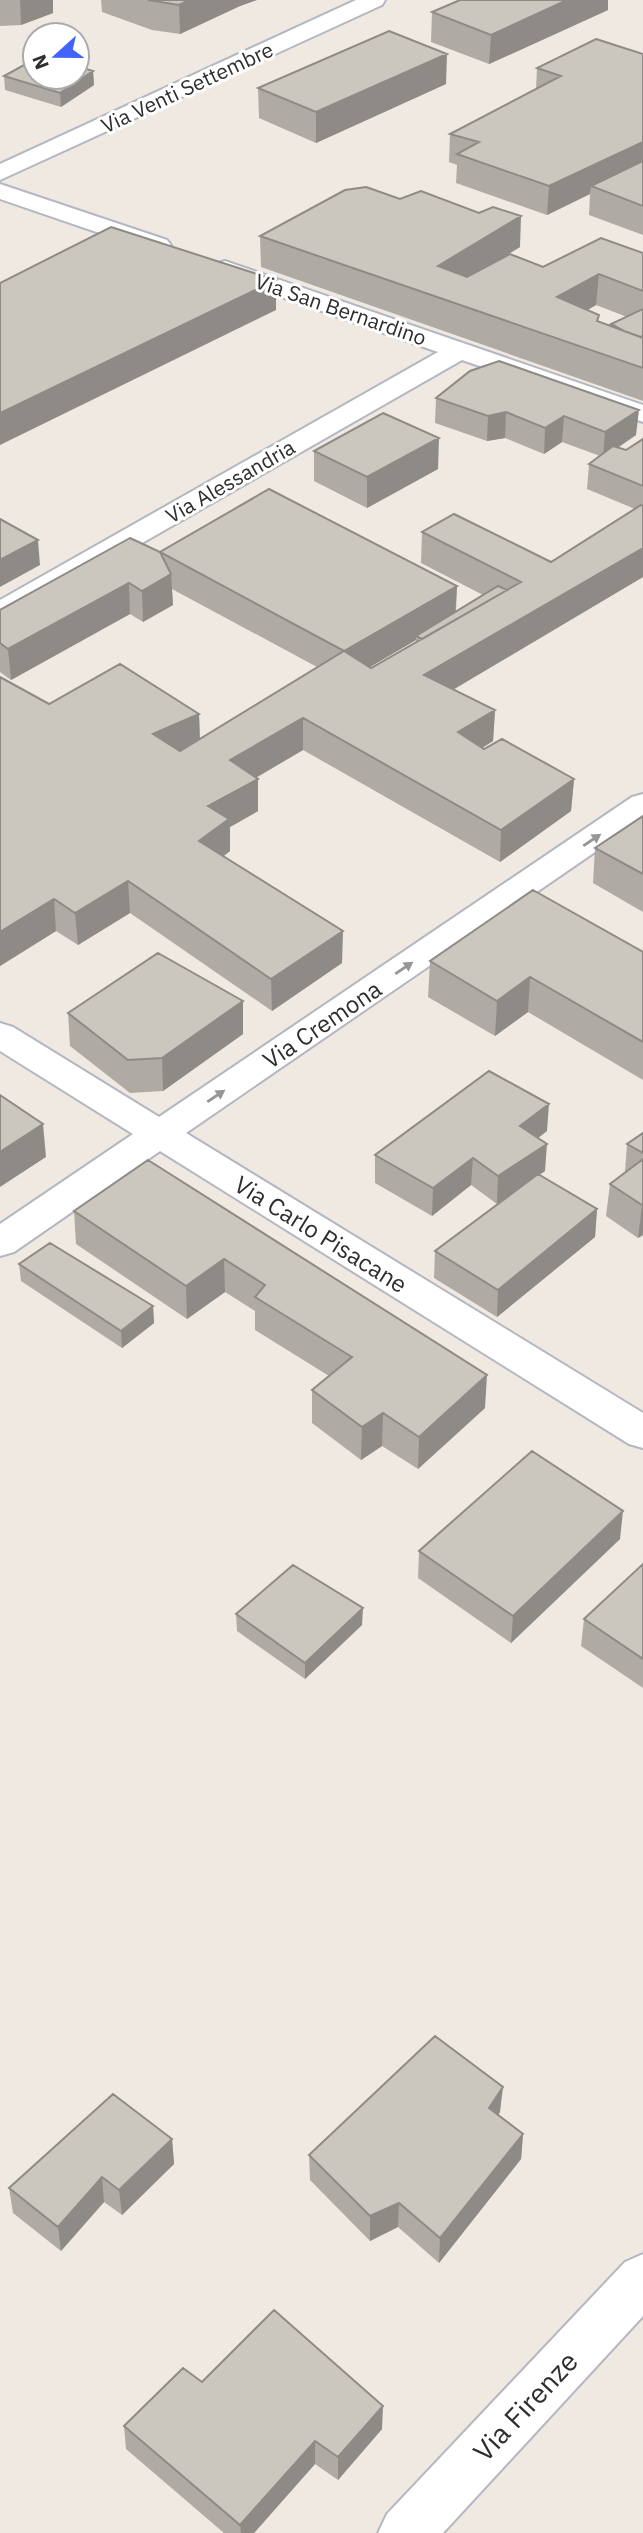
<svg xmlns="http://www.w3.org/2000/svg" width="643" height="2533" font-family="'IBM Plex Sans',sans-serif">
  <rect width="100%" height="100%" fill="#efe9e1"/>
  <g fill="none" stroke-linecap="round" stroke-linejoin="round">
    <g stroke="#b4b7c1" stroke-width="4">
      <path id="minor" d="M0,184L167,240L171,245L167,250L158,253L149,250L0,199Z
        M225,261L643,405V422L462,360L11,618L0,621V600L438,352L216,274L212,269L216,264Z
        M643,794V819L186,1133L643,1413V1448L629,1444L160,1151L14,1252L0,1256V1224L133,1134L0,1051V1023L13,1027L159,1117L632,797Z
        M643,2254V2316L443,2533H378L387,2514L625,2262Z"/>
    </g>
    <g stroke="#b4b7c1" stroke-width="4">
      <path id="tertiary" d="M356,0H385L382,5L0,180V164Z"/>
    </g>
    <use href="#minor" fill="#fff" fill-rule="evenodd"/>
    <use href="#tertiary" fill="#fff" fill-rule="evenodd"/>
  </g>
  <path fill="#afaba4" fill-rule="evenodd" d="M0,0H53V13L21,25L0,26Z
    M101,0H257L240,6L180,34L152,30L102,12Z
    M460,0H608V10L489,64L431,42L432,12Z
    M643,54V235L589,215L590,194L547,215L456,183L457,165L449,162L450,134L536,89L537,68Z
    M93,71L94,85L61,107L5,90L4,76Z
    M446,84L316,143L259,118L258,88Z
    M260,236L520,247L490,265L543,267L643,253V401L261,267ZM596,305L627,317L611,324V326L598,321L599,315L588,310Z
    M470,371L636,435L618,448L626,450L643,439V577L453,689L495,710L493,741L482,748L574,779L571,811L500,862L303,750L256,778L258,811L230,827V851L224,856L342,963L272,1011L130,913L78,945L56,931L0,966L49,704L199,714L200,739L317,667L172,589L173,605L143,622L130,614L11,680L0,672V610L160,552L457,586L456,612L483,595L421,563L422,532L551,562L635,509L587,489L589,464L600,456L562,442L544,454L505,438L487,441L435,423L436,398ZM416,640V642L371,668L370,667Z
    M314,451L438,469L367,508L314,481Z
    M643,816V912L593,883L595,848Z
    M643,952V1080L528,1012L495,1036L428,997L430,961Z
    M243,1001V1034L163,1091L130,1093L70,1046L68,1013Z
    M547,1131L538,1138L545,1171L539,1175L597,1209L595,1237L497,1317L434,1278L435,1251L513,1193L497,1204L471,1185L432,1216L375,1183V1155Z
    M643,1133V1235L638,1238L606,1216L610,1184L625,1172L627,1144Z
    M148,1160L485,1408L418,1469L382,1446L361,1460L312,1423V1390L329,1376L255,1330V1311L225,1292L187,1319L76,1244L74,1211Z
    M19,1264L153,1306L154,1323L122,1348L21,1281Z
    M620,1539L511,1643L418,1578L419,1551Z
    M643,1564V1688L581,1646L584,1619Z
    M236,1614L362,1625L305,1679L237,1631Z
    M500,2112L498,2115L523,2134L521,2159L439,2263L398,2227L370,2241L310,2180L309,2155Z
    M172,2139L174,2164L122,2215L104,2202L61,2251L13,2213L9,2188Z
    M202,2382L382,2429L338,2480L315,2464L254,2533H224L126,2449L124,2426Z"/>
  <path fill="#8e8b86" d="M20,0H53V13L21,25Z
    M189,0H257L240,6L180,34L179,5Z
    M567,0H608V10L489,64L491,35Z
    M447,54L446,84L316,143V112Z
    M93,71L94,85L61,107L60,93Z
    M643,142V170L591,186L590,194L547,215L549,186Z
    M521,216L520,247L438,297V266Z
    M599,274L596,305L555,328L557,297Z
    M276,280V310L0,445V413Z
    M639,410L636,435L603,457L605,432Z
    M506,412L505,438L487,441L488,416Z
    M564,416L562,442L544,454L545,428Z
    M439,438L438,469L367,508V477Z
    M38,540L40,565L0,587V560Z
    M643,548V577L424,707V675Z
    M171,574L173,605L143,622L142,591Z
    M129,583L130,614L11,680L8,649Z
    M457,586L455,617L416,636V640L344,682V651Z
    M495,710L493,741L456,764L458,732Z
    M199,714L200,745L154,766L153,734Z
    M303,718V750L231,792L230,760Z
    M258,779V811L230,827V851L200,873L199,841L208,806Z
    M574,779L571,811L500,862L501,830Z
    M128,881L130,913L78,945L75,913Z
    M54,899L56,931L0,966V932Z
    M343,931L342,963L272,1011L271,979Z
    M530,977L528,1012L495,1036L497,1001Z
    M243,1001V1034L163,1091L162,1058Z
    M549,1104L547,1131L518,1153L520,1126Z
    M43,1124L46,1157L0,1187V1152Z
    M547,1144L545,1171L497,1204L498,1176Z
    M473,1158L471,1185L432,1216L433,1188Z
    M643,1204V1235L638,1238L642,1205Z
    M597,1209L595,1237L497,1317L498,1290Z
    M224,1259L225,1292L187,1319L186,1286Z
    M153,1306L154,1323L122,1348L121,1331Z
    M487,1375L485,1408L418,1469L419,1437Z
    M383,1413L382,1446L361,1460L362,1427Z
    M623,1511L620,1539L511,1643L513,1616Z
    M363,1608L362,1625L305,1679V1663Z
    M503,2087L500,2112L487,2133L489,2108Z
    M523,2134L521,2159L439,2263L440,2238Z
    M172,2139L174,2164L122,2215L119,2190Z
    M102,2177L104,2202L61,2251L58,2227Z
    M399,2203L398,2227L370,2241V2216Z
    M383,2406L382,2429L338,2480V2457Z
    M315,2441V2464L254,2533H241L240,2525Z"/>
  <path fill="#cbc7bf" stroke="#8e8b86" stroke-width="2" d="M148,0H189L179,5Z
    M460,0H567L491,35L432,12Z
    M389,31L447,54L316,112L258,88Z
    M596,39L643,54V142L549,186L457,154L479,142L450,134L561,76L537,68Z
    M35,59V77H77V66L93,71L60,93L4,76Z
    M643,161V206L591,186Z
    M366,187L400,199L421,191L479,213L493,207L521,216L438,266L467,277L510,254L543,267L601,238L643,253V291L599,274L557,297L599,315L597,321L643,338V368L260,236L345,190Z
    M111,227L276,280L0,413V283Z
    M643,309V336L641,337L624,331L611,324Z
    M499,361L639,410L605,432L564,416L545,428L506,412L488,416L436,398L470,371Z
    M383,413L439,438L367,477L314,451Z
    M643,439V486L589,464L613,446L626,450Z
    M269,489L457,586L344,651L160,552Z
    M641,505L643,506V548L424,675L495,710L458,732L484,749L502,739L574,779L501,830L303,718L230,760L258,779L208,806L229,819L199,841L343,931L271,979L128,881L75,913L54,899L0,932V677L49,704L120,664L199,714L153,734L180,751L344,651L371,668L521,582L422,532L454,514L551,562Z
    M0,519L38,540L0,560Z
    M130,538L160,552L171,574L142,591L129,583L8,649L0,643V610Z
    M498,586L507,590L422,639L416,636Z
    M643,816V874L595,848Z
    M533,890L643,952V1042L530,977L497,1001L430,961Z
    M158,953L243,1001L162,1058L128,1060L68,1013Z
    M489,1071L549,1104L520,1126L547,1144L498,1176L473,1158L433,1188L375,1155Z
    M0,1095L43,1124L0,1152Z
    M643,1133V1153L627,1144Z
    M643,1159V1204L642,1205L610,1184Z
    M148,1160L487,1375L419,1437L383,1413L362,1427L312,1390L352,1357L255,1297L265,1285L224,1259L186,1286L74,1211Z
    M538,1174L597,1209L498,1290L435,1251Z
    M50,1243L153,1306L121,1331L19,1264Z
    M532,1451L623,1511L513,1616L419,1551Z
    M643,1564V1659L584,1619Z
    M293,1565L363,1608L305,1663L236,1614Z
    M435,2036L503,2087L489,2108L523,2134L440,2238L399,2203L370,2216L309,2155Z
    M113,2094L172,2139L119,2190L102,2177L58,2227L9,2188Z
    M274,2310L383,2406L338,2457L315,2441L240,2525L124,2426L183,2368L202,2382Z"/>
  <defs><path id="oneway-solid" d="M-6-.8H1V-3.2L6.5 0L1 3.2V.8H-6Z" transform="scale(1.75)"/></defs>
  <g fill="#969696">
    <use href="#oneway-solid" transform="translate(592 840) rotate(-34)"/>
    <use href="#oneway-solid" transform="translate(404 968) rotate(-34)"/>
    <use href="#oneway-solid" transform="translate(216 1096) rotate(-34)"/>
  </g>
  <g text-anchor="middle" dominant-baseline="central" stroke-width="6" stroke-linejoin="round" paint-order="stroke">
    <g font-size="21" fill="#2e2e2e" stroke="#fff">
      <text transform="translate(187 87) rotate(-25)">Via Venti Settembre</text>
      <text transform="translate(341 309) rotate(19)">Via San Bernardino</text>
      <text transform="translate(230 481) rotate(-30)">Via Alessandria</text>
    </g>
    <g font-size="24" fill="#2e2e2e" stroke="#fff">
      <text transform="translate(322 1024) rotate(-34)">Via Cremona</text>
      <text transform="translate(321 1234) rotate(32)">Via Carlo Pisacane</text>
    </g>
    <g font-size="28" fill="#2e2e2e" stroke="#fff">
      <text transform="translate(525 2406) rotate(-47)">Via Firenze</text>
    </g>
  </g>
  <g transform="translate(56 56) rotate(249)"><circle r="33" fill="#ffffff" stroke="#ababab" stroke-width="2"/>
  <path d="M0-5L12 26L0 18L-12 26Z" fill="#4264fb"/>
  <text y="-10" font-size="19" font-weight="bold" text-anchor="middle" fill="#2e2e2e">N</text>
  </g>
</svg>
